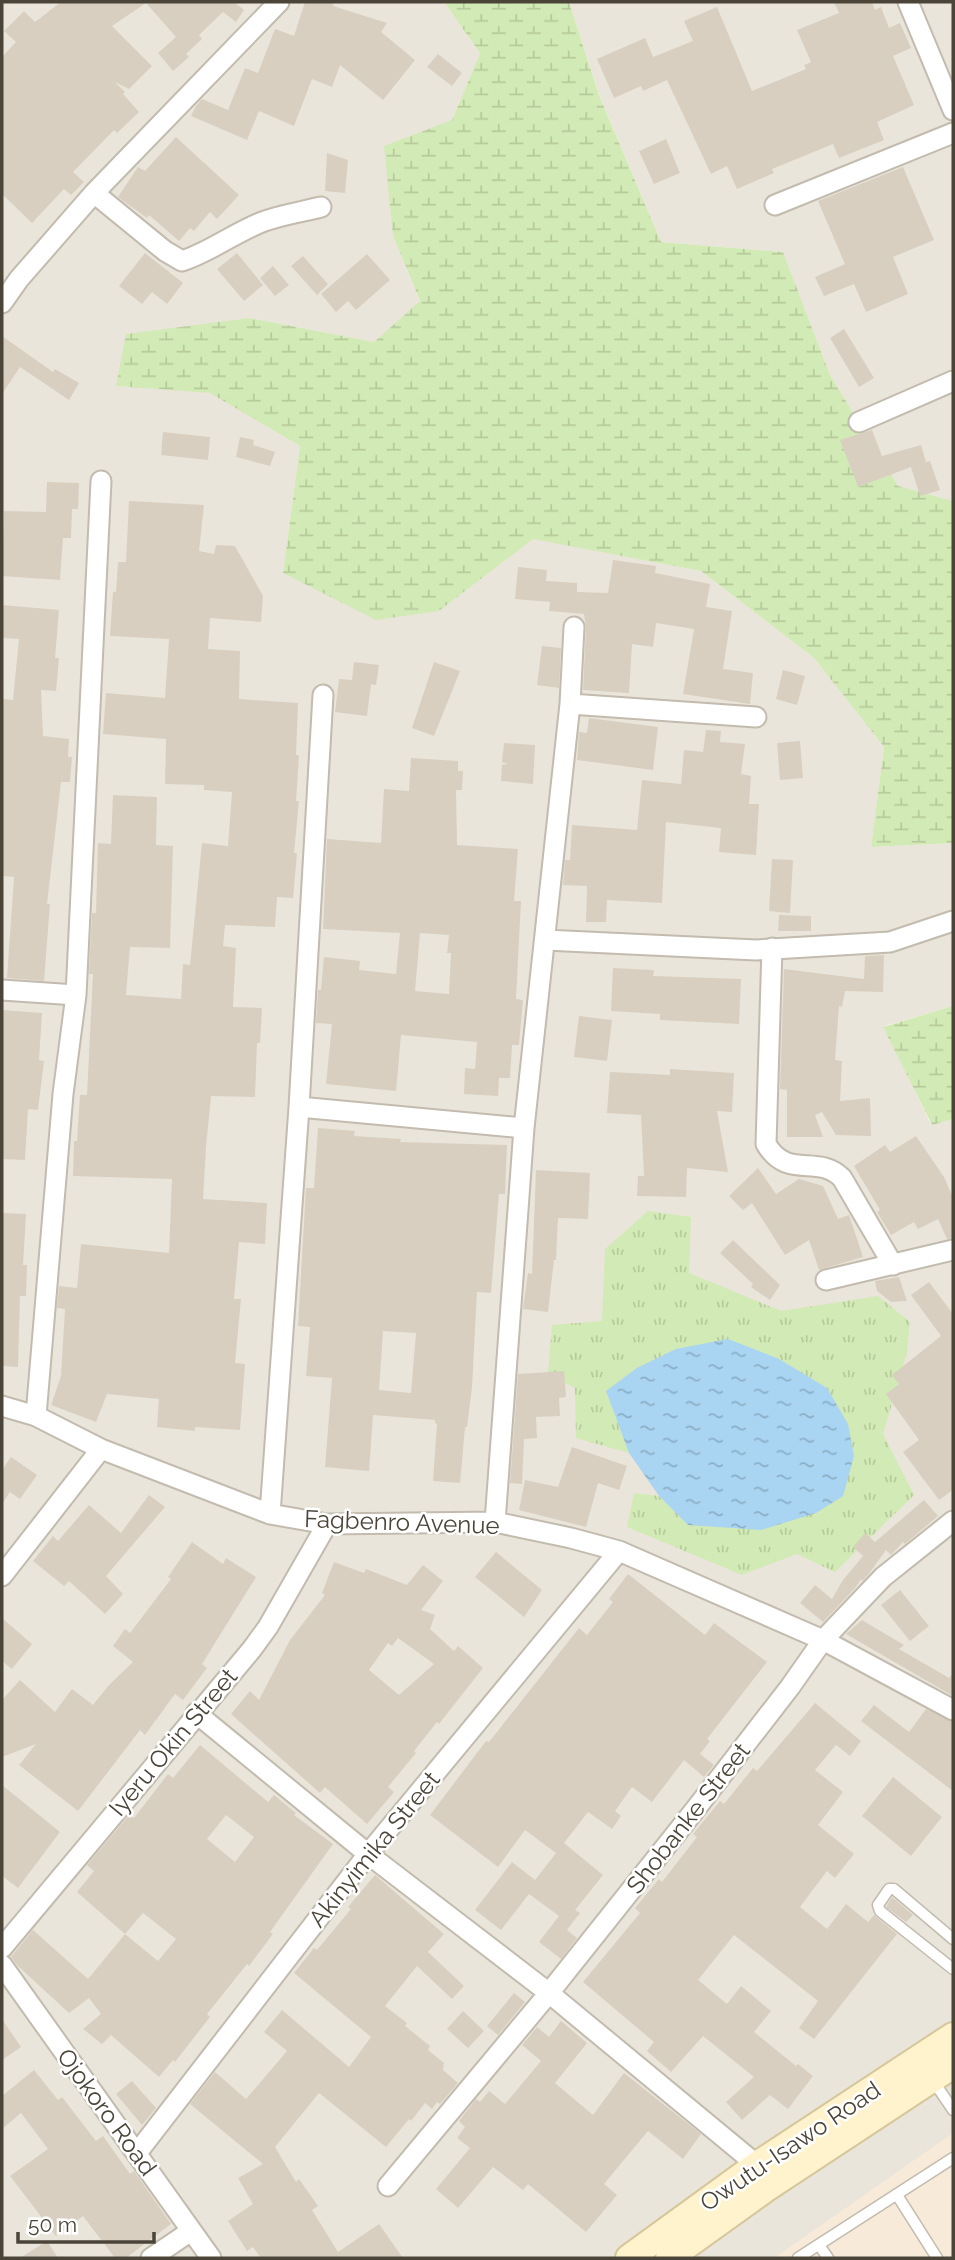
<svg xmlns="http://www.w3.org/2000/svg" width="955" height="2260" font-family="Raleway,sans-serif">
  <defs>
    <pattern id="grass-tufts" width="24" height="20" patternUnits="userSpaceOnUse" patternTransform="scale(1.75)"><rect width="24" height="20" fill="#d2eab5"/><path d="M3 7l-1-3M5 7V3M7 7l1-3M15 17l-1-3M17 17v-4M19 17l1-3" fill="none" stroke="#b6ca9c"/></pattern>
    <pattern id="wetland-marsh" width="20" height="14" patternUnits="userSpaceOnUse" patternTransform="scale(1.75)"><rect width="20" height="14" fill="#d2eab5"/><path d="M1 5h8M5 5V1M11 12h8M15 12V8" fill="none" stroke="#b6ca9c"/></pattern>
    <pattern id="water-ripples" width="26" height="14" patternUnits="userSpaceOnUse" patternTransform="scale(1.75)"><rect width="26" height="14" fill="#a9d4f2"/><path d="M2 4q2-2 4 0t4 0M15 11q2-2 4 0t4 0" fill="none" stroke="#8caec5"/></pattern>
  </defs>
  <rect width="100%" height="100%" fill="#f6f3ec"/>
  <path fill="#eae5da" d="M2,2H444L480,53L452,120L393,236L420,302L374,342L250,318L116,386L210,392L300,446L283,573L439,611L533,538L701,571L814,658L884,747L871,847L953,843V1006L884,1026L931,1125L953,1119V2258H2Z
    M569,2H953V501L898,486L830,375L783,252L661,242L599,94Z"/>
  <path fill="#f7ead8" d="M953,2133V2258H774Z"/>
  <path fill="url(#grass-tufts)" d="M648,1211L691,1217L689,1273L781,1311L878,1296L910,1322L907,1352L883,1434L914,1495L835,1572L797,1554L742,1575L627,1527L634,1493L659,1496L688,1525L606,1391L629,1453L576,1438L575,1388L548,1374L552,1325L602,1321L605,1249Z"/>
  <path fill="url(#wetland-marsh)" d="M444,2H569L599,95L661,242L783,252L830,375L898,486L953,501V843L871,847L884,747L814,658L701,571L533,539L439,611L376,620L283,573L300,446L210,393L116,386L126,334L250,318L374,342L420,301L393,236L384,146L452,120L480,53Z
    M953,1006V1119L932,1125L883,1027Z"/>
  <path fill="url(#water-ripples)" d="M728,1339L779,1359L827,1388L848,1424L854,1456L843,1496L816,1513L761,1530L688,1525L659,1496L629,1453L606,1391L637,1368L676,1349Z"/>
  <path fill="#d8cfc1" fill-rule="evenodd" d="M61,2H234L244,10L236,22L223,12L199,35L202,39L186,54L189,57L173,71L158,53L176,37L146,3L112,26L152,66L129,89L115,82L125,92L123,94L139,112L117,133L114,130L73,172L84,182L71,195L64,189L32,223L2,194V57L16,42L4,31L24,11L35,22Z
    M305,2H334L333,6L387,23L381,32L415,60L383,100L340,65L332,87L312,79L294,126L259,111L247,140L191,116L196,106L202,99L228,110L245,68L258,73L275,29L294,36Z
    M834,2H872L875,10L881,7L889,28L900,23L911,48L893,56L914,105L877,122L884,140L839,158L833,144L772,169L774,173L737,189L727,166L711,174L667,80L643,91L641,86L614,98L597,59L645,38L653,57L693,41L684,21L717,7L752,91L806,69L804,65L811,62L797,30L839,13Z
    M438,54L462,73L452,86L427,67Z
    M176,137L239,195L217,219L210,212L194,231L190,228L179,241L149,215L147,218L118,197L138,167L145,171Z
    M666,139L680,173L654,184L639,151Z
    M327,153L348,160L345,193L325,191Z
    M903,167L934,240L893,257L908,294L866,312L854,284L824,296L815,277L845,264L818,201Z
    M145,253L183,283L167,304L152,292L142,304L119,286Z
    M237,253L263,285L244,301L217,269Z
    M367,254L390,280L356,310L348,301L336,312L321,294Z
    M303,256L328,284L317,295L291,266Z
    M273,266L289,285L275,296L260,278Z
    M844,329L874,378L859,387L830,338Z
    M2,336L53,372L55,369L79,383L69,400L20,367L2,394Z
    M872,430L882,456L921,445L926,462L930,461L940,490L920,496L911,467L858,487L840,440Z
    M163,432L210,437L208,460L161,455Z
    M240,437L254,440L253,445L275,452L270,466L236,457Z
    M47,482L79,483L78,509H72L71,538H63L60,580L2,576L4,511L46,512Z
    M129,501L204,505L199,551L214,554L216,545L235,546L263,596L261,622L210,618L208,649L240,651L239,699L298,703L296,755H299L296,801H299L294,853H297L293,898L277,897L275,927L225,925L223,946L236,948L233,1007L262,1008L260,1043H257L255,1097L211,1096L206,1147L203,1199L267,1203L265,1244L239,1242L234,1299H241L235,1363L245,1364L240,1430L195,1427V1431L157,1427L159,1399L107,1394L96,1422L51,1405L61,1376L65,1309L57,1308L59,1286L77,1288L81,1244L169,1253L172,1179L73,1176L74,1141H77L80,1095H87L93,974H89L92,913H96L98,843L111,844L113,795L157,797L156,845L173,846L170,948L130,947L126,995L181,999L183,964L190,965L202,843L228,846L232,792L204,790V785L165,784L166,739L103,734L106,693L165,698L169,639L110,636L113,592H116L118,562H126Z
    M613,560L656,566L655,573L710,584L706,607L732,611L723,669L753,673L750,704L683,694L694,629L656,623L653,647L632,644L629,693L583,690L586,628L584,614L549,611L550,602L515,599L518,567L547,570L546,581L577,583V592L608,593Z
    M2,605L59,610L55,658H59L56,691L41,690L43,736L69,739L68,757H72L70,782H61L47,904H50L44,981L7,978L14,877L2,876V699L13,700L19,639L2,638Z
    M542,646L561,648L559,688L537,685Z
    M354,662L379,665L376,685L371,684L367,716L335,712L339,679L352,680Z
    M434,662L460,671L434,736L412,728Z
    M783,670L805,676L797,705L776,699Z
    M589,718L658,727L653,770L577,760L579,732L587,733Z
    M706,730L721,731L720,742L745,744L741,774L751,776L749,804H759L756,855L719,852L721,828L666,822L662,903L607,900L606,922H586L587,886L563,885L565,860H570L572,825L637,830L642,780L681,784L684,750L703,752Z
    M800,741L803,778L780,780L777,743Z
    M504,743L535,745L533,784L501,781L502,765L508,764L502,762Z
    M411,758L458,761V771H463L462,790H456L457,845L518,849L514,901H521L516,999L523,1000L519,1045H512L510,1078H499L498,1096L464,1094L465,1068L475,1069L477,1042L401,1035L396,1091L326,1084L332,1024L316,1023L318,990H321L324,957L360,961L359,970L396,974L400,933L323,929L327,839L381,843L384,789L409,791ZM420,933L449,935L447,953H451L449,994L415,991Z
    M772,859L793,860L790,913L769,911Z
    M779,915L811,916V931H778Z
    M884,955L883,992L845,991L842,1007L839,1006L835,1060L842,1061L840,1101L870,1098L871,1136L836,1135L822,1112L815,1115L823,1137H787V1090L780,1089L784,969L864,979L865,956Z
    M613,968L654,970L653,976L741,979L739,1024L660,1020V1014L611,1011Z
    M2,1010L42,1013L39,1060L44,1061L38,1110L28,1109L25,1160L2,1159Z
    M579,1016L612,1020L607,1061L574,1057Z
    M670,1069L734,1073L732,1112L717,1111L728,1172L687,1168L686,1197L637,1196L638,1176H644L641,1115L607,1113L610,1072L670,1075Z
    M318,1128L355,1131L354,1136L401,1139L400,1142L507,1145L505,1194H499L491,1293L477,1292L472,1387L467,1427H465L460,1483L433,1481L437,1424L435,1423V1420L373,1415L369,1471L325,1467L332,1378L306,1376L310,1327L298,1326L306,1188H314ZM383,1331L416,1333L411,1393L379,1390Z
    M916,1136L944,1177L953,1198V1238L947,1239L938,1219L918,1229L914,1222L891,1235L877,1212L880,1210L854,1166L885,1145L890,1152Z
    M758,1168L776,1194L799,1179L823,1186L838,1219L849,1215L863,1257L819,1270L809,1240L785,1255L752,1203L743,1210L729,1196Z
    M536,1170L590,1173L588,1219L558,1218L556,1260H554L548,1312L523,1309L528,1273L532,1274Z
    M2,1213L26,1214L23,1265H27L26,1296H20L18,1367L2,1366Z
    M733,1240L780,1285L770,1300L751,1287L753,1284L720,1253Z
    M899,1277L907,1301L891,1302L877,1291L875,1281Z
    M929,1282L953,1314V1490L939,1500L903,1452L919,1440L886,1394L899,1384L892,1375L941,1336L911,1295Z
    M564,1371L566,1397L559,1398L560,1416L536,1417L537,1438L524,1439L522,1484L510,1483L518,1374Z
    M572,1447L627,1466L619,1490L598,1483L586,1527L519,1510L525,1480L558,1487Z
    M11,1457L37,1475L20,1499L10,1492L2,1504V1470Z
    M149,1495L165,1507L106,1576L123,1594L105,1614L69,1581L64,1586L33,1561L53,1536L58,1541L89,1505L121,1533Z
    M924,1500L938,1516L905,1544L903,1542L891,1555L886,1550L868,1575L862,1581L861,1579L856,1587L823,1622L800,1603L815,1585L832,1599L843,1580L863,1556L853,1547L865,1533L875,1542Z
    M192,1542L223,1564L226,1558L256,1577L202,1664L207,1668L183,1700L175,1694L145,1735L140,1730L78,1811L19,1765L36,1744L2,1757V1700L20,1680L55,1712L72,1689L93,1705L109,1685L133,1662L113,1646L125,1629L130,1633L171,1579L168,1577Z
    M496,1552L542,1590L524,1617L475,1577Z
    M334,1562L364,1573L366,1569L407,1585L423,1565L443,1581L421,1610L435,1615L430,1629L454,1651L458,1646L483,1668L439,1724L437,1722L414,1751L416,1753L388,1787L394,1792L367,1824L325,1787L320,1793L231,1714L250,1691L259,1700L290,1640L325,1595L322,1593ZM398,1638L434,1664L399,1695L369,1670L388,1643L392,1646Z
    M628,1574L705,1635L714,1623L767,1662L707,1739L710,1741L700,1754L714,1765L704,1777L684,1760L652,1802L632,1787L615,1811L621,1816L612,1829L588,1812L564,1843L603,1875L575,1910L580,1913L567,1930L577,1938L561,1959L539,1942L559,1916L529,1894L501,1930L475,1910L512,1862L535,1880L556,1853L525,1830L498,1867L430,1815L486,1741L489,1742L579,1628L587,1635L613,1602L609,1599Z
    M900,1590L929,1626L910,1641L881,1605Z
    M2,1618L32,1644L12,1669L2,1661Z
    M862,1620L904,1645L899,1649L949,1678L953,1673V1696L846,1634Z
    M815,1703L861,1741L850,1756L836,1745L815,1770L843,1792L818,1825L854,1854L835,1878L827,1871L800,1907L827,1929L846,1904L868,1922L874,1915L897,1934L814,2039L799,2028L818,2001L734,1935L698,1980L727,2004L741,1986L771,2011L754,2032L796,2066L798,2064L813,2076L788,2109L770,2095L742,2120L726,2102L754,2077L703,2036L671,2072L647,2051L654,2042L583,1982L640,1913L635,1908L659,1879L662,1882L697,1837L693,1834L720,1801L724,1804L753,1768L757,1771Z
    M874,1705L909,1732L926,1709L953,1722V1791L861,1721Z
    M200,1745L268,1802L274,1795L296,1813L294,1815L333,1844L270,1932L273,1934L249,1966L247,1964L207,2014L210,2017L175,2062L173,2060L159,2077L111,2035L102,2044L83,2029L101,2014L89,1998L69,2013L18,1966L11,1957L33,1930L88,1979L125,1934L77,1892L94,1871L87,1865L129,1815L134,1818L168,1774L173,1778ZM226,1815L254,1837L235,1862L207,1839ZM143,1913L176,1939L158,1961L125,1934Z
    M893,1777L942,1817L911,1856L862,1816Z
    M2,1785L60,1832L18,1888L2,1876Z
    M375,1875L444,1934L428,1952L464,1986L452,1999L417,1966L385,2006L407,2023L405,2026L430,2046L428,2050L444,2063L443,2070L458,2083L440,2104L437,2102L432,2109L425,2103L411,2121L409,2119L386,2147L319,2093L275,2147L296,2182L299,2179L318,2206L312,2210L338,2252L379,2224L403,2258H261L253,2247L247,2251L228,2221L253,2204L238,2178L263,2164L190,2104L215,2072L246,2099L287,2051L264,2032L282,2010L349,2067L371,2037L294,1973L314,1948L317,1950L351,1909L348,1907Z
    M892,1897L913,1915L906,1922L886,1907Z
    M514,1993L525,2002L498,2035L487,2026Z
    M463,2011L484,2031L468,2048L447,2029Z
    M2,2019L21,2047L2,2060Z
    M561,2021L587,2043L555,2083L593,2115L624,2073L701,2134L683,2159L648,2131L604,2184L617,2195L586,2232L528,2184L523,2190L493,2167L458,2208L436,2189L470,2148L457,2138L465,2127L459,2121L476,2099L480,2102L489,2091L505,2104L541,2061L522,2045L537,2027L549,2037Z
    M34,2070L58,2100L62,2097L96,2141L103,2136L130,2174L134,2171L171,2224L126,2258H115L83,2216L56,2236L10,2176L48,2149L21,2113L2,2129V2096Z
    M132,2081L156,2108L142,2125L116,2094Z
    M47,2241L58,2258H20Z"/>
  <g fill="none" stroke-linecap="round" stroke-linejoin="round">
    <g stroke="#c2bbae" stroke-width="13">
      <path id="lane" d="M953,1939L894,1889H889L878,1905L880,1911L953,1969
        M932,2079L953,2110
        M897,2195L937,2258
        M819,2245L828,2258
        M798,2258L953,2158"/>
    </g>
    <g stroke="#c2bbae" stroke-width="23">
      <path id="street" d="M908,2L953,110
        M94,193L165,251L182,261C210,252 234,233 262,222C280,215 301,212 321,207
        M775,205L953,133
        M2,303L19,279L94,193L279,2
        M859,422L953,381
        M570,704L756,717
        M545,940L756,950L890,942L953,921
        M772,948L766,1144C788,1181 817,1153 842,1178L893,1265
        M2,990L76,995
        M299,1107L524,1128
        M826,1280L953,1250
        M2,1406L36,1416L101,1449L270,1514L327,1524L495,1522L571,1538L619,1551L823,1640L953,1710
        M36,1416L63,1094L76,995L101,481
        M270,1514L299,1107L323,695
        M495,1522L524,1128L570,704L574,627
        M2,1576L101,1449
        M196,1713L368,1854L549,1993L757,2165
        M2,1948L252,1649L268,1627L327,1524
        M2,1965L211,2258
        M137,2153L368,1854L619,1551
        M388,2186L549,1993L694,1811L790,1687L823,1640L883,1577L953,1521
        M151,2258L191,2231"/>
    </g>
    <g stroke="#d6c79b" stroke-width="30">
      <path id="secondary" d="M629,2258L757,2165L953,2036
        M669,2258L765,2189L953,2065"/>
    </g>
    <use href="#lane" stroke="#fff" stroke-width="10"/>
    <use href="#street" stroke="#fff" stroke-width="19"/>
    <use href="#secondary" stroke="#fff3cd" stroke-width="26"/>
  </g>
  <g text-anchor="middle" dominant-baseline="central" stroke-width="5" stroke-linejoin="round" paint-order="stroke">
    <g font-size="24" fill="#4b4439" stroke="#fff">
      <text transform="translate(402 1522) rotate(2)">Fagbenro Avenue</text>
      <text transform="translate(173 1742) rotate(-50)">Iyeru Okin Street</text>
      <text transform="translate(688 1818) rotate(-52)">Shobanke Street</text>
      <text transform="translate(374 1849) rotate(-51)">Akinyimika Street</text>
      <text transform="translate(107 2112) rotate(54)">Ojokoro Road</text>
      <text transform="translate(790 2146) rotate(-34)">Owutu-Isawo Road</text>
    </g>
  </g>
  <rect width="955" height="2260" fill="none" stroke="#4b4439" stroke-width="7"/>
  <path d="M18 2232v10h136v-10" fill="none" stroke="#4b4439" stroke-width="3.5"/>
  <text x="28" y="2232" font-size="21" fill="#4b4439" stroke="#ffffff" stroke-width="5" paint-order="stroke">50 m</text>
</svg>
